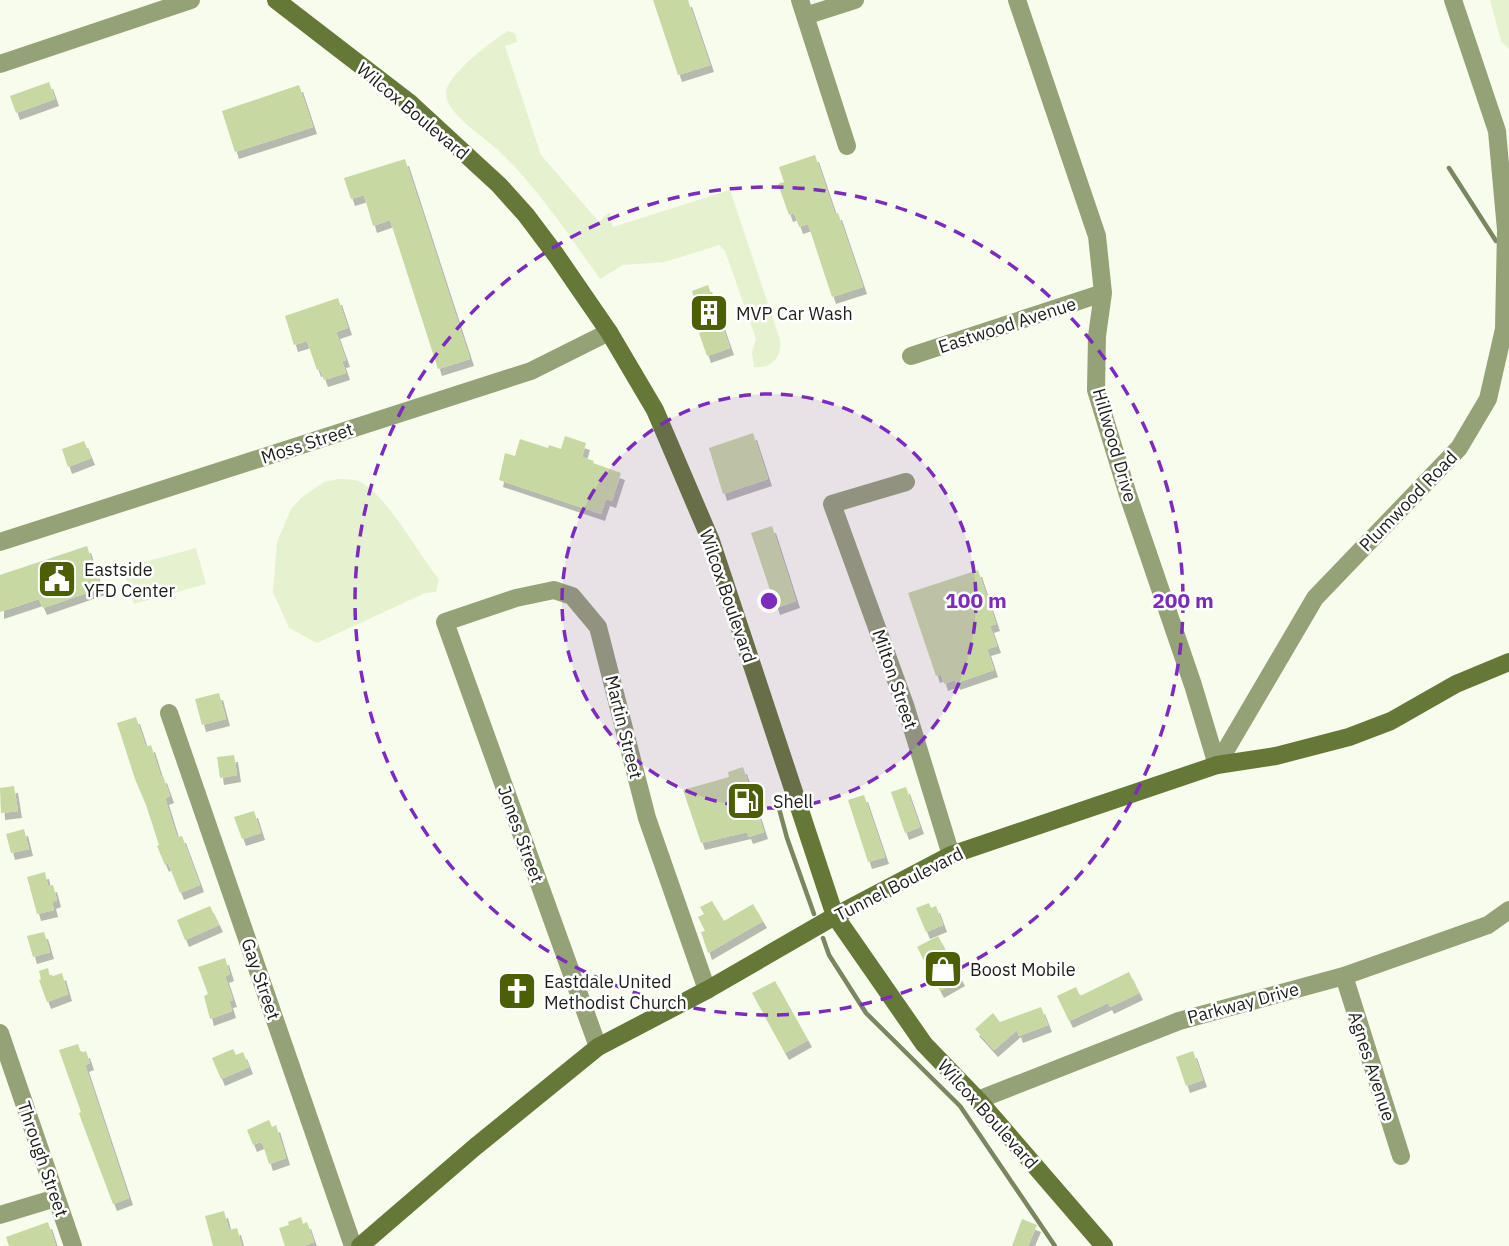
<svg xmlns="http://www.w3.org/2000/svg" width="1509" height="1246" font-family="'IBM Plex Sans',sans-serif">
  <defs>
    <filter id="shadow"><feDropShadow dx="4" dy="7" stdDeviation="0" flood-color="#0004"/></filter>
  </defs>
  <rect width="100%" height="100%" fill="#f7fced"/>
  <path fill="#e6f1d0" d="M1490,0H1509V49L1501,41Z
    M508,31L515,33L517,42L505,46L541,155L599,222L609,212L613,227L730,190L780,340C782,357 772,369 754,367L752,352L756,339L725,251L719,245L665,262L623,265L600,279C571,238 536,186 500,152C486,138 447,115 446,94C445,76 493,40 508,31Z
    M339,479C344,479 350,479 355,480C384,488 418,555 439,579L436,592L425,593L317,643L289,628L273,592L277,542L291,509L301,498L324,482Z
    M196,548L206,584L134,604L123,568Z"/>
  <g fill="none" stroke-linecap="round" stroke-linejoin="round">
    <path stroke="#79865f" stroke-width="4.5" d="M1449,168L1496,241
      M777,801L787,838L814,914
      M823,938L829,955L866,1013L960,1106L1055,1246"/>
  </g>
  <path fill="#c7d8a2" filter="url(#shadow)" d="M653,0H688L710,65L678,75Z
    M49,82L55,99L16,113L10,96Z
    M299,85L313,127L235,152L222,111Z
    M815,155L835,214L838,213L863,287L832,297L808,224L799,227L794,213L789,215L778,184L784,182L779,167Z
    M405,159L470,359L438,369L390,220L373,226L364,195L351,199L344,178Z
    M708,285L730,348L707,356L699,333L705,331L692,291Z
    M338,298L348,328L336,332L346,360L342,361L346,373L324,380L320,369L317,370L307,341L294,345L285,316Z
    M753,433L768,479L723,494L709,448Z
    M565,436L586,443L582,457L594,461L593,463L621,473L612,501L606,499L601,514L499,480L505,453L515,456L520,439L548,448L549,445L561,449Z
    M84,441L91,458L68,467L62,449Z
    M772,526L796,601L776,608L751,533Z
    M87,546L101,588L43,608L39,599L0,612V575Z
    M978,570L996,624L990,626L997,646L987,649L994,670L956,683L955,680L944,684L941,674L936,676L908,593Z
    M219,693L226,719L202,725L195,699Z
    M136,717L146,747L151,745L161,777L163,776L170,796L165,798L177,837L182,836L200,885L180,893L168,863L165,865L157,846L159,845L146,805L135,779L117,723Z
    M234,755L237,775L220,778L217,757Z
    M743,767L764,832L749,837L747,832L701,843L683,790L729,777L728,772Z
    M14,786L18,811L1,813L0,788Z
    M906,787L920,827L905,833L891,792Z
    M864,795L885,857L868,862L848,800Z
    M254,811L261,833L242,839L234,817Z
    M24,829L29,849L11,853L6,834Z
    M45,872L48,886L53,885L57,900L52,902L54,910L37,914L27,877Z
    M712,901L724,921L753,904L763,921L708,953L701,932L705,931L698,917L704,914L700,907Z
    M929,903L931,908L936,906L943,925L926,932L916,908Z
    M210,906L219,925L185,940L177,920Z
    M44,932L50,952L33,957L27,936Z
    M938,936L961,979L940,991L917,947Z
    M225,958L230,974L225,976L233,1000L229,1001L232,1011L210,1019L204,996L208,994L198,967Z
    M48,968L50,977L62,973L68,994L47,1002L39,980L41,979L39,971Z
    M1129,972L1139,993L1110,1007L1108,1003L1069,1021L1057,996L1076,987L1080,996Z
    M775,981L808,1040L785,1053L752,993Z
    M1041,1007L1048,1025L1019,1036L1017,1030L994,1050L975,1029L993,1013L1000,1022Z
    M78,1044L81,1053L86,1051L90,1063L85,1065L129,1198L113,1204L82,1122L79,1113L81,1112L59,1050Z
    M233,1049L236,1055L243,1052L249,1067L221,1079L212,1058Z
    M1193,1051L1203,1080L1186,1086L1176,1057Z
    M269,1120L272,1127L276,1125L286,1158L269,1164L263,1145L260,1142L253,1145L247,1130Z
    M224,1211L229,1230L237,1228L242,1246H213L205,1216Z
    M301,1217L303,1224L307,1222L314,1242L303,1246H285L279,1228L289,1225L288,1222Z
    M1022,1219L1037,1225L1028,1246H1012Z
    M48,1222L56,1246H9L6,1237Z"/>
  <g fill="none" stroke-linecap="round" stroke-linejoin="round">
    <path stroke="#95a278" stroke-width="18" d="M800,0L847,146
      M1017,0L1097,236L1103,293L1097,336L1096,390L1128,495L1193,685L1217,765
      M805,16L855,0
      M0,64L191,0
      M911,356L1103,293
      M906,482L832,504L905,705L951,855
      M0,542L531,371L609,332
      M169,713L353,1246
      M1217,765L1315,598L1459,448L1488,399L1504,329L1506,230L1497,131L1453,0
      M1344,976L1401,1156
      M0,1033L73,1246
      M598,1047L445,622L516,598L554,590L572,596L598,627L647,818L707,990
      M978,1100L1179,1021L1344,976L1488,925L1509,910
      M0,1215L56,1198"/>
    <path stroke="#667838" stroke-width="18" d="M276,0L411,104L499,185L526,215L556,255L609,332L655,410L711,541L835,916L924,1044L978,1100L1104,1246
      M360,1246L475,1147L598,1047L707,990L835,916L951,855L1217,765L1276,756L1349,737L1391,721L1456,684L1509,662"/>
  </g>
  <circle cx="769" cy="601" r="207" fill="#7b2cbf" fill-opacity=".12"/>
  <g fill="none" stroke="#7b2cbf" stroke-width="3.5" stroke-dasharray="12 9">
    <circle cx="769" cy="601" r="207"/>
    <circle cx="769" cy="601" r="414"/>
  </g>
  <defs>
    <g id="building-square" transform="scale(2.0125)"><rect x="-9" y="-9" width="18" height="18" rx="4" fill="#4c5f04" stroke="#fff"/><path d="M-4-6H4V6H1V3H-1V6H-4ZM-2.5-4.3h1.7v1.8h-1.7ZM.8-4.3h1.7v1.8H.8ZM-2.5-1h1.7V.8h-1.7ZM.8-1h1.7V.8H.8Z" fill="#fff"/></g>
    <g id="civic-square" transform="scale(2.0125)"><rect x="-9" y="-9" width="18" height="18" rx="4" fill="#4c5f04" stroke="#fff"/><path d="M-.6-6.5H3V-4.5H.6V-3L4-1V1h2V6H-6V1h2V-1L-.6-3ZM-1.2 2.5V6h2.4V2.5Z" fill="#fff"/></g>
    <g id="fuel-square" transform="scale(2.0125)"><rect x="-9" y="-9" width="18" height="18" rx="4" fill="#4c5f04" stroke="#fff"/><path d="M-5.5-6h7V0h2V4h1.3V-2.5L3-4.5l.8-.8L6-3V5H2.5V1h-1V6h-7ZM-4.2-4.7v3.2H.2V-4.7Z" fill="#fff"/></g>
    <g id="shop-square" transform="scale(2.0125)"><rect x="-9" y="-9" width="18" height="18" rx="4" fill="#4c5f04" stroke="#fff"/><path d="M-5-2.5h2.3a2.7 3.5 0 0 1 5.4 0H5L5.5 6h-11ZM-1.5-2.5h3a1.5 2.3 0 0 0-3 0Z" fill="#fff"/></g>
    <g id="church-square" transform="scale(2.0125)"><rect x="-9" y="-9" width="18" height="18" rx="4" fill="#4c5f04" stroke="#fff"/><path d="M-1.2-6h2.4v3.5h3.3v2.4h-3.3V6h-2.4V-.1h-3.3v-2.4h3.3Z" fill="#fff"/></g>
  </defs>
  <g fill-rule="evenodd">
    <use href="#building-square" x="709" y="313"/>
    <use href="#civic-square" x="57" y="579"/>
    <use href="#fuel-square" x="746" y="801"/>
    <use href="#shop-square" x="943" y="969"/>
    <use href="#church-square" x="517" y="991"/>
  </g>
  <g text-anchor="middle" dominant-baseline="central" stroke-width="5" stroke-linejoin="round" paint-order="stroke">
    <g font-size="18" fill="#1d1f1a" stroke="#fff">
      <text transform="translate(413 111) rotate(40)">Wilcox Boulevard</text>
      <text transform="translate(1007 325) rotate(-18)">Eastwood Avenue</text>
      <text transform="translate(307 443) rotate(-18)">Moss Street</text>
      <text transform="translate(1115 445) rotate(74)">Hillwood Drive</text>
      <text transform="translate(1408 501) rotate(-46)">Plumwood Road</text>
      <text transform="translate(728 596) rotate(71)">Wilcox Boulevard</text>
      <text transform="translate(895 679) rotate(71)">Milton Street</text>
      <text transform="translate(624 727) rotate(76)">Martin Street</text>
      <text transform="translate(521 834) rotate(70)">Jones Street</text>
      <text transform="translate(899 884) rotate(-27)">Tunnel Boulevard</text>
      <text transform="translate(261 979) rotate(71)">Gay Street</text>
      <text transform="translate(1243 1003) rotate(-15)">Parkway Drive</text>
      <text transform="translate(1372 1066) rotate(72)">Agnes Avenue</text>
      <text transform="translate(988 1114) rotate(48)">Wilcox Boulevard</text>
      <text transform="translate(43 1159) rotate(71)">Through Street</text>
    </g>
    <g font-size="18" fill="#1d1f1a" stroke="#fff" text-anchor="start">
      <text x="736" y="313">MVP Car Wash</text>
      <text x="84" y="569">Eastside<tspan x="84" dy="21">YFD Center</tspan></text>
      <text x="773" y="801">Shell</text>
      <text x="970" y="969">Boost Mobile</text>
      <text x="544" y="981">Eastdale United<tspan x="544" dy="21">Methodist Church</tspan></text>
    </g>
  </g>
  <circle cx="769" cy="601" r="10" fill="#7b2cbf" stroke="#fff" stroke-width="3.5"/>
  <g font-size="21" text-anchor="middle" font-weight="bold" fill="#7b2cbf" stroke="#fff" stroke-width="5" stroke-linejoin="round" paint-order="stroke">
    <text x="976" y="608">100 m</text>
    <text x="1183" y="608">200 m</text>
  </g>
</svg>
